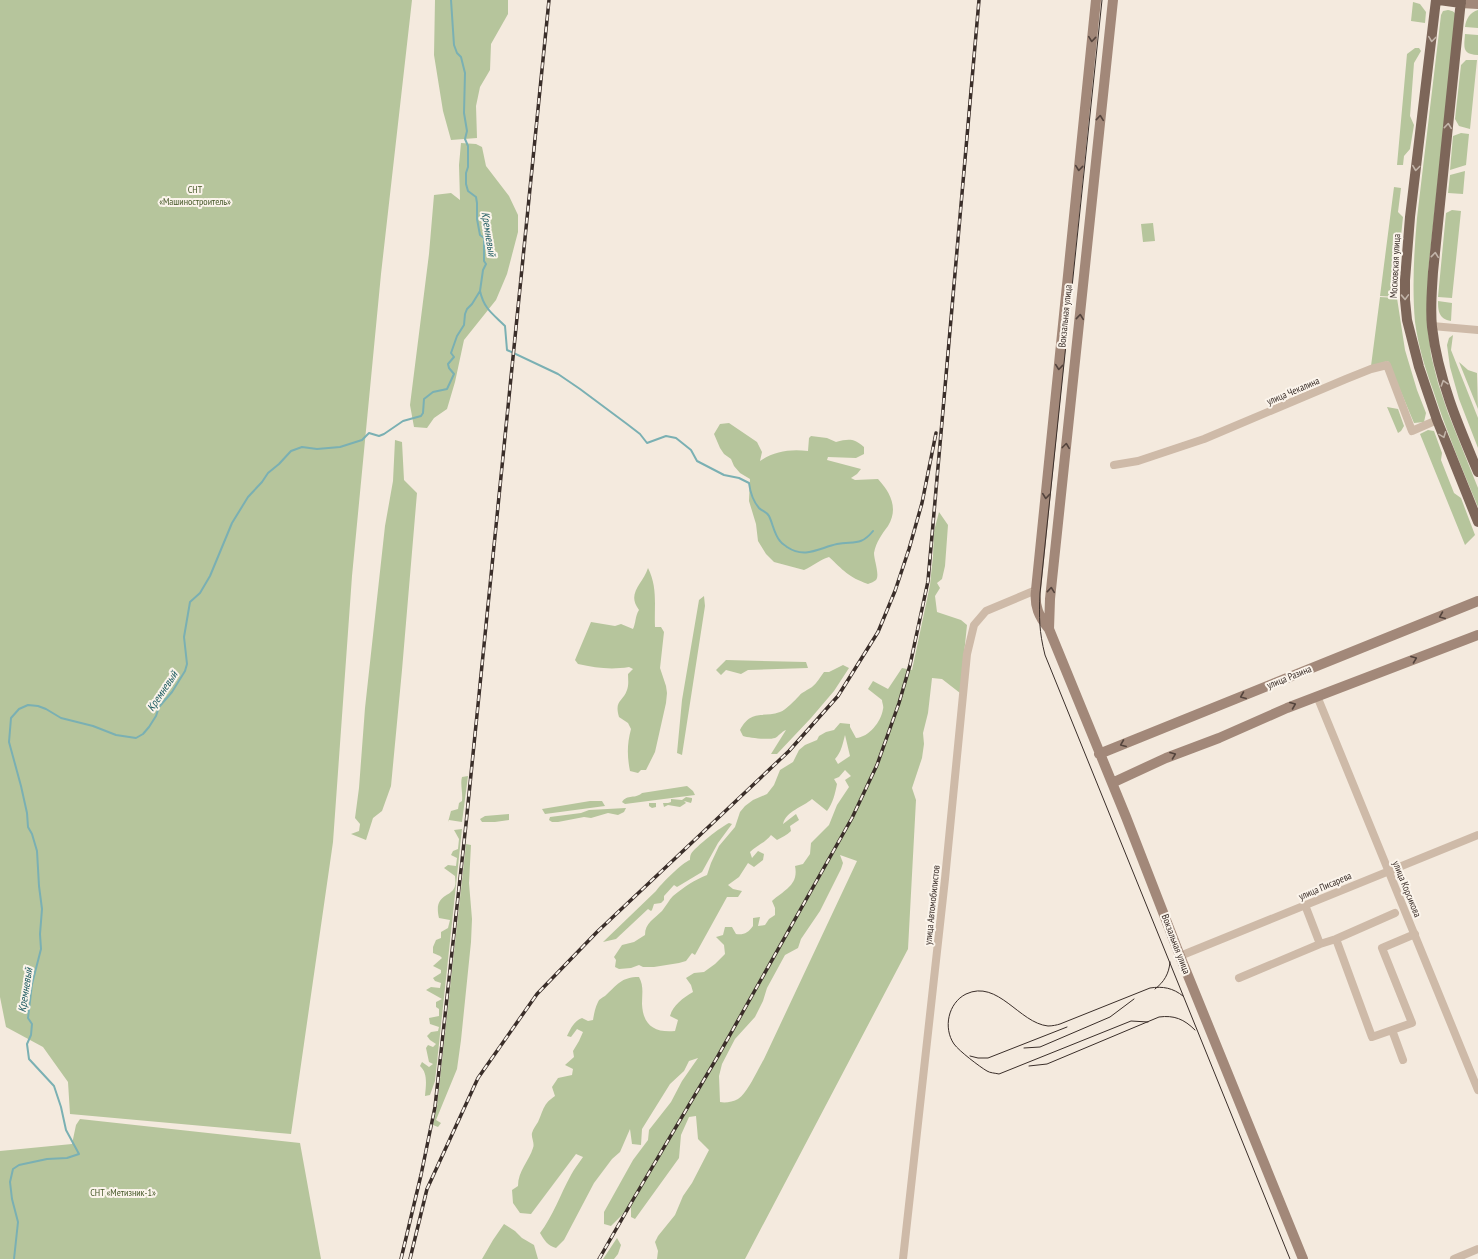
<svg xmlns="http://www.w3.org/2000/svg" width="1478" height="1259" font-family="'PT Sans Narrow',sans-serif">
  <rect width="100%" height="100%" fill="#f4eade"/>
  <path fill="#b6c59c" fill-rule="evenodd" d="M0,0H412L381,274L352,576L333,842L291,1134L70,1114L68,1082L43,1047L6,1027L0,997Z
    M435,0H508V14L491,44L490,70L480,87L476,106L477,138L451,140L443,111L434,55Z
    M1413,2L1420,4L1426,12L1425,23L1411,21Z
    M1448,10C1452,11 1455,11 1456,16L1428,272V329L1431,355L1438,383L1448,413L1478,488V507C1462,468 1446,430 1433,390C1425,368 1418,345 1415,322C1412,287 1414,252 1417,218L1441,15L1443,11Z
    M1478,10V28L1465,27C1466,19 1470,12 1478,10Z
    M1465,34L1478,35V55C1462,54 1464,48 1465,34Z
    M1415,48H1419L1421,51L1414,63L1410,116L1414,125L1410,149L1404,156L1403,165H1397L1407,54Z
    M1466,60H1477L1470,129L1459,126L1455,119L1461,65Z
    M1461,133L1469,134L1466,165L1450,170L1453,136Z
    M461,143L476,144L482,147L486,166L509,196L518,215V232L507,274L496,300L464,340L455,382L447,409L434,418L427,428L414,427L410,405L429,254L434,195L451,193L460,200L459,165Z
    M1465,171L1463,194L1448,193L1450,175Z
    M1394,187L1401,188L1398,212L1403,217L1398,265L1397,297L1380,296Z
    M1452,210L1461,211L1452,298L1438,297L1446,213Z
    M1153,223L1155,241L1143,242L1141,224Z
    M1380,297L1397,298L1405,350L1417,390L1426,413L1424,422L1414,423L1388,361L1371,366Z
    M1438,301L1452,303L1451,321C1439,319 1438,311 1438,301Z
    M1453,335L1451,350L1478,418V448L1459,399L1450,367L1447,345L1449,338Z
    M1459,362L1468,370L1477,373L1478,409Z
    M1387,407L1398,409L1404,426L1401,431L1398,433Z
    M729,423L757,442L762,452L760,461C775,451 790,449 808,451L809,438L811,436L827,438L836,442C849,439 853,438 864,447V454L856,458L828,457L827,460L861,469L857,474L851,478L855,480L878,479C890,492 899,508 888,526C882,534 876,542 874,553C874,560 880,575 876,580C874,582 870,583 868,584C848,577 843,570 829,557C819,560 813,566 804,570L774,562L766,554L758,541L756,524L749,501L750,479L740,473L734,466L731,459L724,454L720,448L714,434L720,424Z
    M1428,430L1434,431L1442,453L1441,460L1454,493L1461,498L1475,535L1465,545L1420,434Z
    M395,440L402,442L404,480L417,493L402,670L391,786L382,811L373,818L366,840L351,834L359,831L360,824L355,818L359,788L365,708L385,526L393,481Z
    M939,512L948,525L945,566L942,579L937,583L940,588L935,596L937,612L961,620L967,625L960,693L942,679L932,678L928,713L923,733L924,744L922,758L912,788L916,800L908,949L745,1259H657L658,1251L655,1242L658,1236L675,1215L683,1196L692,1183L709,1150L698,1139L696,1116L689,1117L681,1135L679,1158L635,1219L631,1217V1206L611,1226L604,1224V1212L633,1160L648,1140L649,1130L671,1102L682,1081L698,1058L689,1061L684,1071L670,1084L642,1129L641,1145L632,1144L630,1129L620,1152L612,1159L594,1183L564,1240L556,1248C548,1246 544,1240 540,1233C553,1216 560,1195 571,1175C574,1169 579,1163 583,1157L576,1154L531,1214L520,1213L513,1203L512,1190L518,1186C518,1171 529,1161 533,1148C535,1143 531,1138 532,1133C533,1129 536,1125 538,1122C544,1109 543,1104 555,1096L552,1087L558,1078L572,1075L573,1069L565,1065L574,1057L573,1051L579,1041L583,1032L577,1029L571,1037L567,1036C571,1028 574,1021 582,1018L588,1021L593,1020C594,1014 595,1008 598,1002C599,999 602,998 605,996C617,985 621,977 639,977C644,986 642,994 642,1004C643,1025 654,1033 675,1031L678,1020L670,1016C673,1005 683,998 693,992L691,985L686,978L694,973L704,972L715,964L725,954L724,945L716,937L723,935L725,927H732L736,934C744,935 748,933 753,926V918L760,917L758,926L765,925L769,919L775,915V908L772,901C784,890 799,885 795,866L803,864L810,854L811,843L829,825L837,805L849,787L845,780L851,776L845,770L839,777L834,779L837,784C835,794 833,803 827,811L812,799C803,807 786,811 783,824L796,814L799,820L790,826L791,831C787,835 782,837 777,840L771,835C765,843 757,845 750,852L752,858L758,851L764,854L763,860L754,867L748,863L739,877L728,885L733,889L742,891L738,897H727L695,955L692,953L686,961L679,963L654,967H643L639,965L631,968L619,969L615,967L616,960L614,957L622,945L634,942L645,935C645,923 654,919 662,911C666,906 669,900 673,896C684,887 694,880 707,875L711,863L719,846L735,827L740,812L745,806L753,800L767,794L774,785L780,770L793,762L799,750L805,745L817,740L819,736L826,732L834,730L840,723L850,724V727L856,738C869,737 881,722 883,709C884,706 882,703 882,700L868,689L873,681L888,689L902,668L912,670L930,585L933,556L934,531ZM845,735L850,756L838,764L835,759C841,753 843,743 845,735ZM840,855L857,861L764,1059C758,1069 747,1094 738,1099C733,1102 725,1103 720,1102L719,1076L722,1064L735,1039L755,1017L763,1001L767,988L785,955L798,948L801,939L820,911L841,869L843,863Z
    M648,568C658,588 654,606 655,627H661L664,632L660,668L666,686L667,693L666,703L655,752L646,770H641L638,773L630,771C627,756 627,744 631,729L628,723L619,717C614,700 623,702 627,690C629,685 628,679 628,674L633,669L629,667C611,670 596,668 578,664L575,660L591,622L615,626L621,624L633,629C636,623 635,616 639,610C626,593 643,584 648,568Z
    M704,596L705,606L682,755L677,753L682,700L699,600Z
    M726,660L806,662L808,668L748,670L741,674L726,670L721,675L716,670Z
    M843,665L849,668L834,691L811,718L777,754H771L786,730C781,732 779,736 775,738C769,740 749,738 743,736L740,730C751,709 763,718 780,712C786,710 795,700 799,696C802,692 808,690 812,687C817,683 820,677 824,672H829Z
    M468,776L462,822L449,820L448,822L451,811L458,809L459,803L462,801C463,793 460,784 462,777Z
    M687,786L693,791L695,795L625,804L622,802C627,794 636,799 642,793Z
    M686,797L692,798V800L691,803L684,801L686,803L680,807L668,805L664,807L663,803H656V807L652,808L649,806V803H668L671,802V799L682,800Z
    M590,801H602L605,806L545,814L542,809Z
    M626,808L624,812L618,815L608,813L591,818L584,817L558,822H552L549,820L550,817L581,813L589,810Z
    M509,814V820L495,822H482L480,819L485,816Z
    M729,823L732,824L718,843L702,872L677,887L674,885L664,896V900L661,903L654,904L652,910L651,911L648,909L616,939L603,942L656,891C660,885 683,862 690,860C690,858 690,856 691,854C695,847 722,826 729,823Z
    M462,829L435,1081L430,1095L425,1096C426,1085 428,1073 420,1066L422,1062L429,1067L433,1064L429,1062L426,1048L428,1045L433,1047L436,1044L430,1040L427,1036L431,1032L438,1031L439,1027L430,1024L429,1018L439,1016V1009L436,1007V1002L442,999L426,990L431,987L440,988L441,983L435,981L433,978L441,973V970L433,966L442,958L440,956L433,953V947L436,940L441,938V932L448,928L450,920L439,918C433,893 452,898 455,886C456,883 455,879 455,876L444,868L448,865L456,866L457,858L451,855L453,851L458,849L459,839L454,830Z
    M466,844L471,845L469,883L472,919L471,942L461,1040L457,1069L436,1120L441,1123L438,1127L433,1125L437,1106Z
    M80,1119L300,1143L321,1259H0V1151L72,1144L76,1125Z
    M504,1224L515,1231L522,1238L534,1245L538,1259H482L493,1240Z
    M617,1238L621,1245L618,1254L614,1259H603Z"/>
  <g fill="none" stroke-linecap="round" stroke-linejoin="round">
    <path stroke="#7ab0b3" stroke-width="2" d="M480,291C484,309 493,314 505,326L507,350L558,374L580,389L627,424L640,434L647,443L666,436L676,438L691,450L697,461L724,475L739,478L749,483C750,491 753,501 759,508C762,511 767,512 769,516C773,524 774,534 780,541C782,544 785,545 787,547C805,559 819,548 837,544C854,541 861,546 873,531
      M14,1259L18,1222L12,1199L10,1182L13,1169L19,1165L47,1159L67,1158L79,1154L66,1130L61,1107L54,1086L29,1059L27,1044L31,1035L32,1024L28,1018L32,984L41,949L40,934L42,909L39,886L37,851L32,834L28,827L27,813L21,786L9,742L11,718L19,709L28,705L38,706L46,709L61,718L93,726L116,735L136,738L143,734L149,727L156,716L159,707L172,692L185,671L187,664L184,637L190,602L200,593L210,576L232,523L248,497L262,482L268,473L279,464L291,451L302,447L317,449L340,447L362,440L369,433L379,436L384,434L403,421L421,416L423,413L424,399L433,392L447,389L454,374L449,368L448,364L454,357L451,353L457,336L464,325L465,314L467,309L472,304L480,291L483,270L486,264L484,261V238L480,235L477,219V203L476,197L468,191L466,184V173L468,167V146L465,139L467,131L464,113L465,73L461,57L457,53L454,45L451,0"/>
    <path stroke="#cebaa8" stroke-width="8" d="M1432,326L1478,330
      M1114,465L1138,461L1204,439L1346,379L1371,369L1387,365L1412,431L1437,420
      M1317,696L1478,1090
      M1305,905L1320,944L1336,939L1372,1037L1392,1030L1403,1060
      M1336,939L1395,913
      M1180,956L1478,835
      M1239,978L1320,944
      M1392,1030L1412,1023L1382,948L1415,934
      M903,1259L945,879L967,654L974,625L986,611L1036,590
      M1454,1259L1478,1249"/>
    <path stroke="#a28879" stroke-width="10" d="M1096,0L1036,590C1034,606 1039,617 1049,629L1126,817L1180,956L1303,1259
      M1461,3L1478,4
      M1049,629L1050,599L1113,0
      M1099,754L1478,601
      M1112,783L1166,758L1219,738L1287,708L1478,635"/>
    <path stroke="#7d6659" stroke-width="10" d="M1436,0L1410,217L1405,280V300L1407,320L1419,367L1437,420L1478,522
      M1439,0L1461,3
      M1461,0L1433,272C1432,290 1430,308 1432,327C1438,378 1458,425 1478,472"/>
    <path stroke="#3a2e29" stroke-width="1" d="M1102,0L1040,593C1039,618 1039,631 1045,655L1290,1259
      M1155,989C1164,982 1169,974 1170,962
      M1148,1022L1131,1021L999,1074C995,1073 990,1073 987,1071C980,1067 959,1051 954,1044C943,1028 948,1003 966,994C998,979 1019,1023 1048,1026C1052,1026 1057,1025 1060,1024L1150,988C1163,986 1173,988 1183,996
      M1024,1048L1040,1047L1110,1017L1134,999
      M970,1056L978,1058H988L1067,1027
      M1029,1066L1047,1064L1159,1017C1174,1015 1184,1019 1195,1030"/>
    <g stroke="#3a2e29" stroke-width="3.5">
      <path id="rail" d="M401,1259L421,1175L435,1107L466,824L549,0
        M410,1259L427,1189L478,1078L537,994L597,932L789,751L838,696L878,632L895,591L909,549L922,503L936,433
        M599,1259L634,1198L718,1056L852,818L877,765L899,703L910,665L928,581L979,0"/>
    </g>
    <use href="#rail" stroke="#fbf4eb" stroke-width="2" stroke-dasharray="6" stroke-linecap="butt"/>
  </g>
  <defs><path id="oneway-chevron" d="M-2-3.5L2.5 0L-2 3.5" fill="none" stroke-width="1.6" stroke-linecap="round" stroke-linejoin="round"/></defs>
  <g stroke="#54443d">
    <use href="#oneway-chevron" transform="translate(1092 39) rotate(96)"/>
    <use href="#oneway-chevron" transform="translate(1100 118) rotate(-84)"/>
    <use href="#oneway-chevron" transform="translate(1079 168) rotate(96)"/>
    <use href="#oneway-chevron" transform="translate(1080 317) rotate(-84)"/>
    <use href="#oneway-chevron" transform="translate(1059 367) rotate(96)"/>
    <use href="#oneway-chevron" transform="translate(1066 446) rotate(-83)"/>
    <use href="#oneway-chevron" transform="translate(1046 496) rotate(96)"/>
    <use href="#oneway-chevron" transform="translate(1051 590) rotate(-84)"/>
    <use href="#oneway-chevron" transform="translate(1442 616) rotate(158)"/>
    <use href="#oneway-chevron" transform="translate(1414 659) rotate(-21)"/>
    <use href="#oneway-chevron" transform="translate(1243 696) rotate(158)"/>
    <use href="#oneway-chevron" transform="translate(1293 705) rotate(-22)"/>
    <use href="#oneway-chevron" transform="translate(1123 744) rotate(158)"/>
    <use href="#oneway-chevron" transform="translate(1173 755) rotate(-21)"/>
  </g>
  <g stroke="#c2b4a9">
    <use href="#oneway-chevron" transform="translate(1432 39) rotate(97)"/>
    <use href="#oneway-chevron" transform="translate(1448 126) rotate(-84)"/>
    <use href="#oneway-chevron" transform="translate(1416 168) rotate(97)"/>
    <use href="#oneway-chevron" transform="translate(1435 255) rotate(-84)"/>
    <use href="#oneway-chevron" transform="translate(1405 297) rotate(88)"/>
    <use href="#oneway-chevron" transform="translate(1444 383) rotate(-107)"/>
    <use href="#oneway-chevron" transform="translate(1443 435) rotate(69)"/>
  </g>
  <g text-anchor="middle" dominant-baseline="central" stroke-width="4" stroke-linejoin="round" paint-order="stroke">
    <g font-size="10" fill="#485a2b" stroke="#fbf4eb">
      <text x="195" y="189">СНТ<tspan x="195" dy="12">«Машиностроитель»</tspan></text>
      <text x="123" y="1192">СНТ «Метизник-1»</text>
    </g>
    <g font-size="10" fill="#3a2e29" stroke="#fbf4eb">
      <text transform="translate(1395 266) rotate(-87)">Московская улица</text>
      <text transform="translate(1065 316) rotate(-84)">Вокзальная улица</text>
      <text transform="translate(1293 391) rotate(-23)">улица Чекалина</text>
      <text transform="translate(1289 677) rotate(-22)">улица Разина</text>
      <text transform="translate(1325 886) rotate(-23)">улица Писарева</text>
      <text transform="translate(1407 889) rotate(68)">улица Корсикова</text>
      <text transform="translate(932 905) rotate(-84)">улица Автомобилистов</text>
      <text transform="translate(1176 944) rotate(69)">Вокзальная улица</text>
    </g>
    <g font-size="11" font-style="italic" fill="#1b595f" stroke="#fbf4eb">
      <text transform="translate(489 234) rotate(81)">Кремневый</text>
      <text transform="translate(162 691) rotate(-56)">Кремневый</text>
      <text transform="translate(25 990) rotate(-81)">Кремневый</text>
    </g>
  </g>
</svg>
